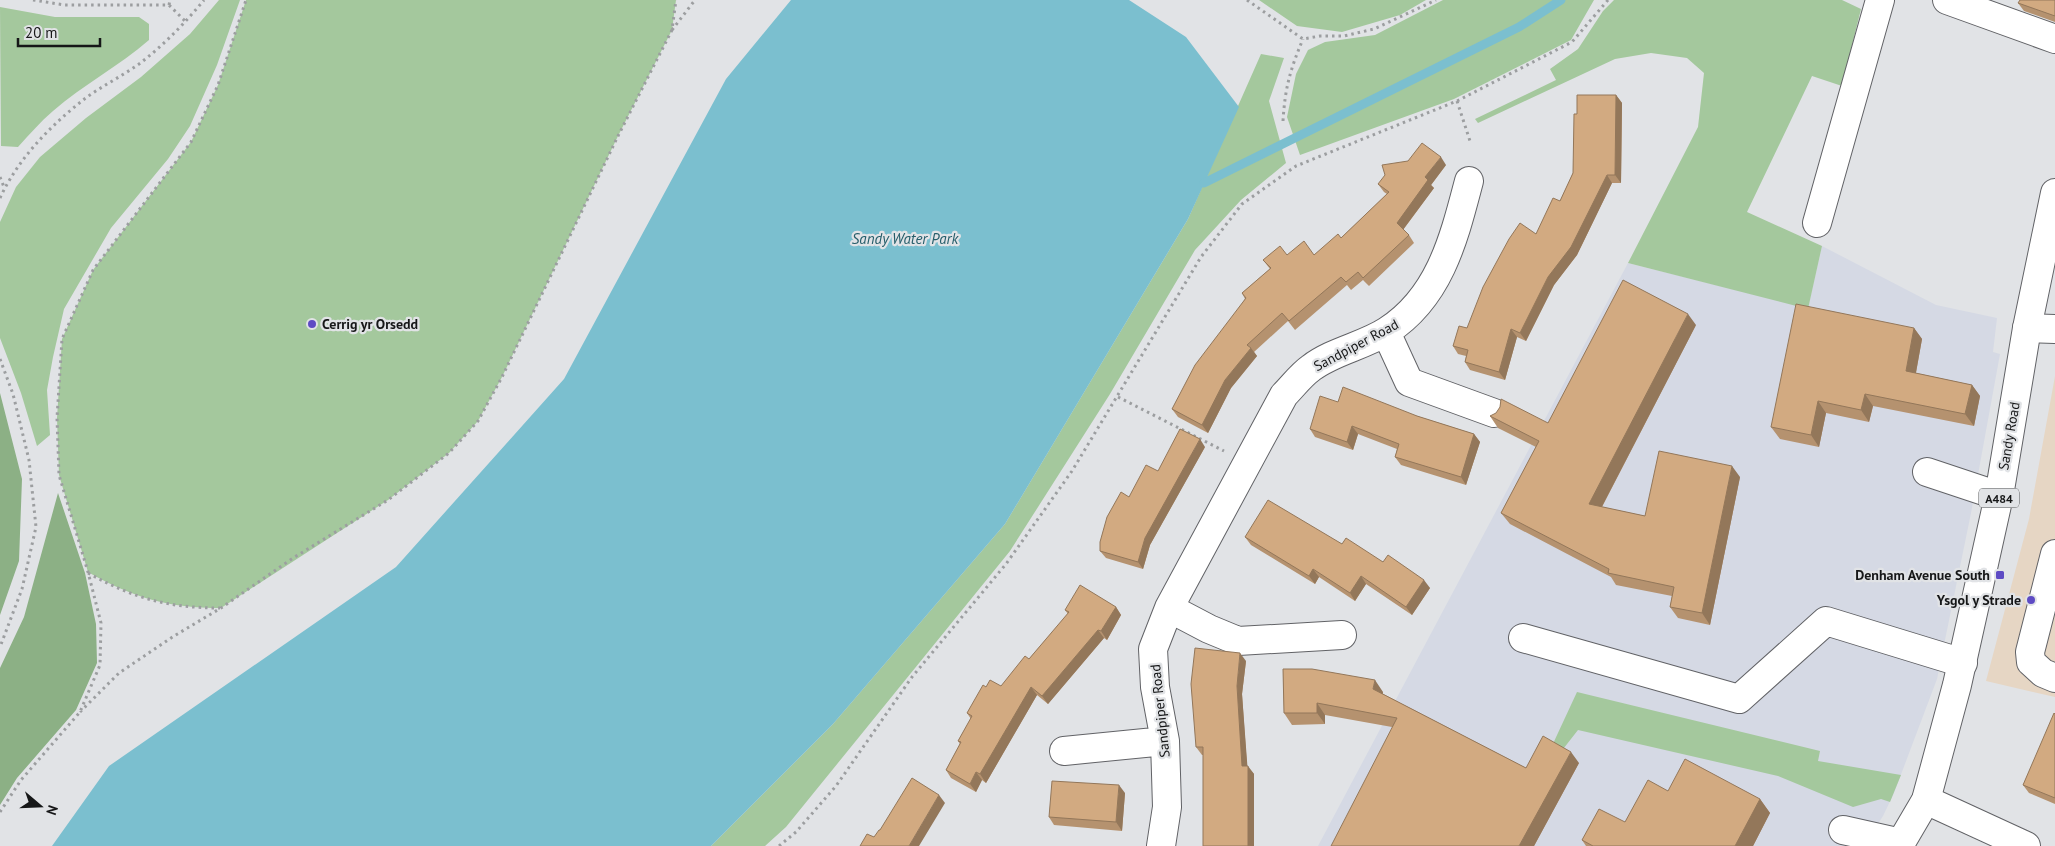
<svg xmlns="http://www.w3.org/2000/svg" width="2055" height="846" font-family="'PT Sans',sans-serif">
  <rect width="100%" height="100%" fill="#e1e3e6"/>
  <path fill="#d5d9e4" d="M1822,246L1936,305L1997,318L1993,352L2000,354L1971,513L1937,679L1894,793L1883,816L1863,846H1318L1628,263L1808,308Z"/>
  <path fill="#e6d6c4" d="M2055,376V697L1986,681L2029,519Z"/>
  <path fill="#a4c89d" d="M219,0H240L217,65L190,126L168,159L111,228L64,309L53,357L47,390L50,435L37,446L21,393L0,338V222L16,187L40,157L86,118L141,77L190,34Z
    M246,0H676L672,30L618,136L502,377L478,421L449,453L388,500L221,608C169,608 133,598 88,572L59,475L57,418L62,339L93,270L191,142L218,85Z
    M1259,0H1426L1400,15L1342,32L1297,26Z
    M1443,0H1594L1571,40L1454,99L1300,155L1287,117L1296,74L1308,50L1325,42L1375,35Z
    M1614,0H1842L1861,9L1842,86L1812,76L1747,212L1822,246L1808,309L1628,263L1698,127L1704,73L1687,58L1651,53L1615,59L1478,123L1475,119L1556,80L1550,69L1578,49L1603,11Z
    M0,7L55,17H139L149,24V40C119,66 83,85 53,111C40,122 29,135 18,147L1,146Z
    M1261,54L1284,58L1269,101L1286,163L1241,200L1195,250L1110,394L1010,551L786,827L765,846H711L833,724L1005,524L1188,219Z
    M1577,692L1820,751L1818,761L1901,775L1890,802L1881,799L1853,807L1778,776L1578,730L1560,753L1551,748Z"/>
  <path fill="#8cb085" d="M0,393L22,479L19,561L0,615Z
    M58,493L85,573L96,624L97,663L76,710L17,778L0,805V668L24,617Z"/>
  <path fill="#7bbfcf" d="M791,0H1129L1186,37L1239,107L1188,219L1005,524L833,724L711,846H52L109,766L396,567L564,379L726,79Z"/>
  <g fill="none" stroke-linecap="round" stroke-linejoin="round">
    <path stroke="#7bbfcf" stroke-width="9" d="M1204,183L1519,27L1561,0"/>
    <g stroke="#616266" stroke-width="30">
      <path id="minor" d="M1947,0L2055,39
        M1817,223L1880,0
        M2027,328L2055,329
        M1386,332L1409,382L1494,413
        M1927,472L1999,496
        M2055,554L2030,652L2031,662L2043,673L2055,678
        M1169,608L1209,629L1238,641L1342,635
        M1523,638L1739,699L1826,621L1963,663
        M1064,751L1165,741
        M1926,800L2026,846
        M1843,830L1901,843
        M1161,846L1167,807L1165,741L1155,687L1153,649L1169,608L1284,395C1293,386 1301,375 1311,368C1333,351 1364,346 1387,331C1440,297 1454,238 1469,181"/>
    </g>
    <g stroke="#616266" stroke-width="30">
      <path id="major" d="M1899,846L1926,800L1957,685L1999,496L2027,328L2055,193"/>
    </g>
    <path stroke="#9c9ea0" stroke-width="3" stroke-dasharray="2.5 4" stroke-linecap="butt" d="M33,0L65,5H169L186,22
      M1247,0L1303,39L1320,36H1344L1374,29L1436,0
      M169,5L170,0
      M672,30L695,0
      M1457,101L1470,141
      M1283,121C1285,88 1290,70 1303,39
      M0,177L4,187
      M0,198C19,157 52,124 87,97C104,85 122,76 139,64C163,46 185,23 204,0
      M0,359L13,394L29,460L36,527L22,589L0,647
      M1118,397L1224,451
      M88,573C133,598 168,608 220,608
      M80,712L119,673L174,636L221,608L293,558L388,500L449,453L478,421L502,377L618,136L672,30L676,0
      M0,812L21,780L80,712L100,665L101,623L88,572L59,475L57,418L62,339L93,270L191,142L218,85L246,0
      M779,846L796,832L836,786L912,677L1006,564L1072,471L1201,257L1242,204L1296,166L1457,101L1572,42L1608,0"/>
    <use href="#minor" stroke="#fff" stroke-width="28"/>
    <use href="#major" stroke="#fff" stroke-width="28"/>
  </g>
  <path fill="#b5926f" d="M2055,0V22L2024,11L2018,3Z
    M1616,95L1622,103L1621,183H1612L1577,255L1554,285L1526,341L1517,337L1505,380L1470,370L1465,362L1466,356L1458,354L1453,346L1467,328L1560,201L1573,173L1577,114Z
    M1446,165L1431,185L1434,188L1403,230L1409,235L1414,243L1369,286L1363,280L1351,290L1347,285L1295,330L1288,321L1254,352L1257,356L1231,388L1208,433L1178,417L1172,409L1245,299L1242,293L1270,269L1263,260L1287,255H1314L1341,238L1387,194L1384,192L1378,184Z
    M1696,325L1602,507L1645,516L1740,477L1710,625L1678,618L1670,607L1672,596L1616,585L1611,577L1510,524L1501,513L1536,447L1498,428L1490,416L1548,423Z
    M1914,328L1922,339L1916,373L1972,385L1980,396L1974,426L1873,406L1869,422L1826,413L1819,447L1780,439L1771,427Z
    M1338,402L1417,416L1474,434L1480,442L1466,485L1401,465L1395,457L1397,449L1358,434L1353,450L1315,437L1310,429Z
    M1205,447L1150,545L1143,569L1106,558L1100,551L1129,497L1158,471Z
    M1245,537L1342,544L1383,562L1430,588L1412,615L1366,584L1355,601L1319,577L1315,584L1251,545Z
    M1116,607L1121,615L1107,640L1104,638L1048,704L1037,695L986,783L982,780L976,792L951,778L946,770L960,744L958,741L971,719L967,713L986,687L1001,686L1029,659L1068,614L1065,610Z
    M1246,661L1242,694L1247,766L1254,774L1203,843V755H1202L1196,747Z
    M1283,669L1383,692V694L1526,768L1579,763L1534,846L1392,727L1325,715V724L1292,725L1284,713Z
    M2055,714V804L2029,793L2023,785Z
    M1668,791L1760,799L1770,813L1753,846H1586L1582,840L1625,822Z
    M1125,793L1122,831L1054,825L1049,817Z"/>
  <path fill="#93775a" d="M1616,95L1622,103L1621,183L1615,175Z
    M1441,157L1446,165L1431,185L1434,188L1402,231L1397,223L1425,177Z
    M1607,175L1612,183L1577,255L1554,285L1526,341L1520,333L1548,277Z
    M1688,314L1696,325L1597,516L1589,504Z
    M1914,328L1922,339L1914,383L1906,371Z
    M1511,329L1517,337L1505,380L1499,372Z
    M1251,348L1257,356L1231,388L1208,433L1202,425L1225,380Z
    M1972,385L1980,396L1974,426L1965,414Z
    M1865,394L1873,406L1869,422L1861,410Z
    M1818,401L1826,413L1819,447L1811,435Z
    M1352,426L1358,434L1353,450L1347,442Z
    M1474,434L1480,442L1466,485L1461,477Z
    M1200,439L1205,447L1150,545L1143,569L1138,562L1145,538Z
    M1732,466L1740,477L1710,625L1702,613Z
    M1313,569L1319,577L1315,584L1309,576Z
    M1361,576L1366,584L1355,601L1350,593Z
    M1424,580L1430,588L1412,615L1406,607Z
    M1116,607L1121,615L1107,640L1101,631Z
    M1098,630L1104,638L1048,704L1042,696Z
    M1240,653L1246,661L1242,694L1248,774L1242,766L1237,686Z
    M1375,680L1383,692L1381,701L1373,689Z
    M1031,687L1037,695L986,783L980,774Z
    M1317,703L1325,715V724L1317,713Z
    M1571,752L1579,763L1534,846H1519Z
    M1248,766L1254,774V846H1248Z
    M976,772L982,780L976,792L970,784Z
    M1119,785L1125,793L1122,831L1116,822Z
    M939,795L945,803L919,846H909Z
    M1760,799L1770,813L1753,846H1735Z"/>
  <path fill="#d2aa81" stroke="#93775a" d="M2020,0H2055V16L2018,3Z
    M1577,95H1616L1615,175H1607L1571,247L1548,277L1520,333L1511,329L1499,372L1465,362L1468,350L1453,346L1459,326L1467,328L1483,287L1509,239L1520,223L1536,234L1553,198L1560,201L1573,173L1574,114H1577Z
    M1422,143L1441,157L1425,177L1428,180L1397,223L1409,235L1363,278L1358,272L1346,282L1341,277L1289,321L1282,313L1247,345L1251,348L1225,380L1202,425L1172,409L1195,365L1246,298L1242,293L1271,268L1263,260L1280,246L1287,255L1304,241L1314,255L1338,234L1341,238L1389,192L1378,184L1385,175L1382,165L1408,161Z
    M1623,280L1688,314L1589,504L1645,516L1659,451L1732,466L1702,613L1670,607L1674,587L1608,573L1609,569L1501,513L1539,441L1490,416L1496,413L1500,407L1501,399L1548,423Z
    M1796,304L1914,328L1906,371L1972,385L1965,414L1865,394L1861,410L1818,401L1811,435L1771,427Z
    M1343,387L1417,416L1474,434L1461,477L1395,457L1399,444L1352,426L1347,442L1310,429L1320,396L1338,402Z
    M1180,429L1200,439L1145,538L1138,562L1100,551V542L1107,517L1121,492L1129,497L1146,465L1158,471Z
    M1268,500L1342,544L1346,538L1383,562L1388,555L1424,580L1406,607L1361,576L1350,593L1313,569L1309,576L1245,537Z
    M1080,585L1116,607L1101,631L1098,630L1042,696L1031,687L980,774L976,772L970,784L946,770L961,742L958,741L972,716L967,713L983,685L986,687L990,680L1001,686L1025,656L1029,659L1069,612L1065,610Z
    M1195,648L1240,653L1237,686L1242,766H1248V846H1203V747H1196L1191,684Z
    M1283,669H1312L1375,680L1373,689L1526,768L1543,736L1571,752L1519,846H1331L1397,718L1317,703V713H1284Z
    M2054,713L2055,714V798L2023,785Z
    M1685,759L1760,799L1735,846H1593L1582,840L1599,809L1625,822L1648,780L1668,791Z
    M912,778L939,795L909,846H860L867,834L874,837L879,830H880Z
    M1052,781L1119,785L1116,822L1049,817Z"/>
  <g fill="#5e4bc4" stroke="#e1e3e6" stroke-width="2">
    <circle cx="312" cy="324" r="5"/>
    <rect x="1995" y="570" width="10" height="10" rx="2.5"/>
    <circle cx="2031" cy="600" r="5"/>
  </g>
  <g text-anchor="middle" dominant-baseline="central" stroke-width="4.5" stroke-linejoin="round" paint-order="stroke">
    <rect fill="#e1e3e6" stroke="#535456" stroke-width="1" x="1979" y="488.5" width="40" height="19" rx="4"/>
    <g font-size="12" font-weight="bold" fill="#161718">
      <text x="1999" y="498">A484</text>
    </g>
    <g font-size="14" font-weight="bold" fill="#161718" stroke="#e1e3e6" text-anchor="end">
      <text x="322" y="324" text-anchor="start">Cerrig yr Orsedd</text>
      <text x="1990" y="575">Denham Avenue South</text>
      <text x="2021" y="600">Ysgol y Strade</text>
    </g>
    <g font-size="14" fill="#161718" stroke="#e1e3e6">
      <text transform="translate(1356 345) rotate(-28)">Sandpiper Road</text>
      <text transform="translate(2009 436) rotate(-80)">Sandy Road</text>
      <text transform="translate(1160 711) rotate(-96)">Sandpiper Road</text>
    </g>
    <g font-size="15" font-style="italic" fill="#255d6a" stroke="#e1e3e6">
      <text x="905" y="238">Sandy Water Park</text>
    </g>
  </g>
  <g transform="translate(40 806) rotate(109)" stroke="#e1e3e6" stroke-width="4" paint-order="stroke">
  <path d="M0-4L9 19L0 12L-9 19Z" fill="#161718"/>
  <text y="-8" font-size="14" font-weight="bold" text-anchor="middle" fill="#161718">N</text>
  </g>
  <path d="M18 38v8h82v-8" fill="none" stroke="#161718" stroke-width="2.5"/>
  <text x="25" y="38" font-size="15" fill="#161718" stroke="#e1e3e6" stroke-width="4" paint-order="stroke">20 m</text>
</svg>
